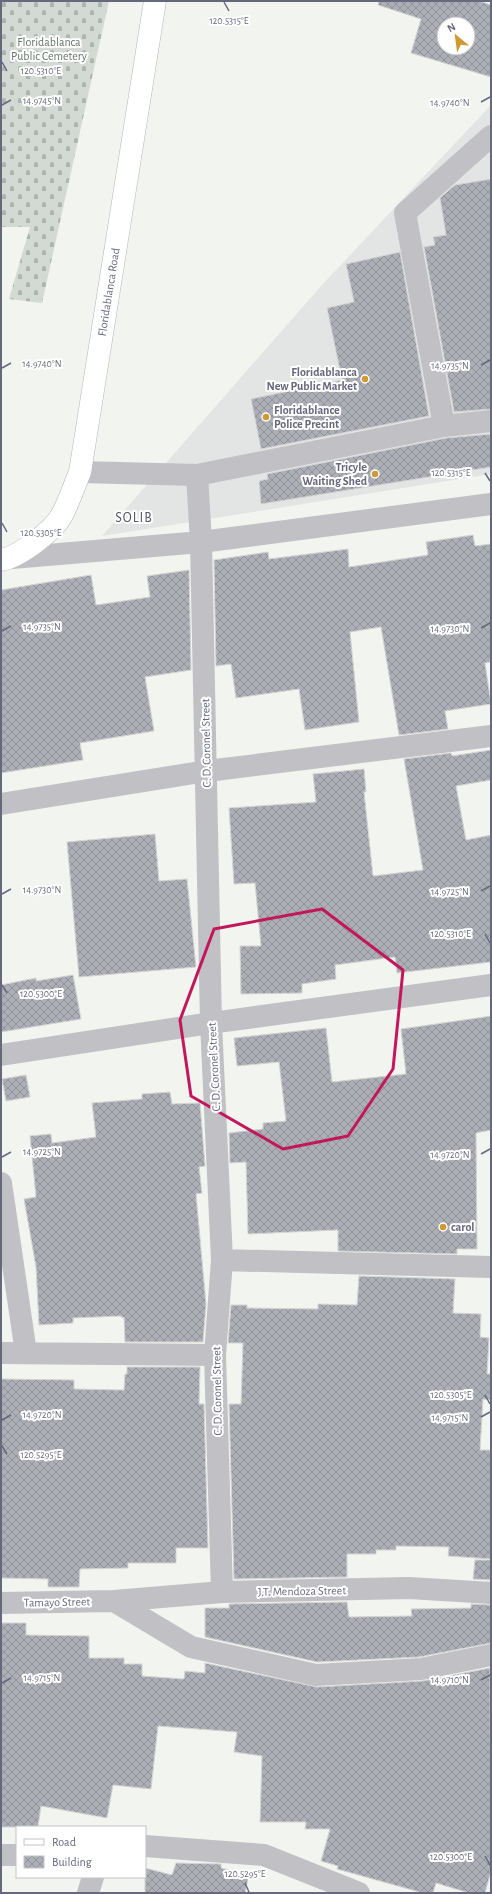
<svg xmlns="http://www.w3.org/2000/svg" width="492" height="1894" font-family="'Alegreya Sans',sans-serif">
  <defs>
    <pattern id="cemetery-stones" width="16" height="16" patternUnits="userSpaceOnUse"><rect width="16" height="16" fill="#d2dad3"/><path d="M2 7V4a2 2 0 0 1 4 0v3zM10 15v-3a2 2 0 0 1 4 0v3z" fill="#aeb5b0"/></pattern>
    <pattern id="building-cross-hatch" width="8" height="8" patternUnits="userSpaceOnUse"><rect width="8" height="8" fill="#adafb7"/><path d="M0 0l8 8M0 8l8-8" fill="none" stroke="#91929a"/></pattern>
  </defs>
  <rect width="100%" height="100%" fill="#f2f4f0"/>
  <path fill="#e3e4e4" d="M491,105V474L102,536L322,285Z"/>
  <path fill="url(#cemetery-stones)" d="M1,1H109L42,303L9,299L30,227H1Z"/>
  <path fill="url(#building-cross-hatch)" stroke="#d4d5d3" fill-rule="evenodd" d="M379,1H479L491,5V77L411,53L421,19L378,5ZM444,24H468V48H444Z
    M491,179V409L454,412L424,247L435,245L433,237L446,235L440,198L455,185Z
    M400,252L429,416L261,449L251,399L342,380L327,308L354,302L346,264Z
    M491,434V467L261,504L259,481L268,479L267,474L446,438Z
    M473,535L475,546L491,544V662L485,663L491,704L445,711L448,729L399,735L381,627L350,632L359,722L305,730L299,689L236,698L231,664L216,666L214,560L268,552L269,559L348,549L349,567L428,555L426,542Z
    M189,570L191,670L145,677L154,731L80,743L83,760L1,773V590L91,575L96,605L150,597L147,576Z
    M491,750V780L456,786L466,840L491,835V962L397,973L395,957L335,965L336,979L302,984V993L241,994L240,946H261L255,883L234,884L229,808L316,802L313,774L364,769L366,792H364L373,876L423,870L404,759L451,753L452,756Z
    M155,834L159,881L187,879L196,967L79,977L67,842Z
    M73,975L81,1019L1,1032V985L36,978V981Z
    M491,1016V1130L476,1133L477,1249H457V1254L338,1251V1230L248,1234L246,1162L230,1163L229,1133L263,1129V1123L286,1121L279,1062L237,1066L234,1038L326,1028L332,1082L406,1074L401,1029Z
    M26,1075L30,1097L6,1101L2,1079Z
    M170,1092L172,1104L200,1103L205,1166L199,1167L202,1193L196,1194L206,1304L203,1342H125L124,1317L122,1318L121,1316L73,1318V1323L39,1325L36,1267L24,1199L36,1197L30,1136L51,1134L52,1143L96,1137L92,1103L142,1099V1094Z
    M359,1276L455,1279L453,1313L481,1314L480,1337L489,1338L487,1374H491V1400L483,1399L480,1450H491V1559L448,1556L449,1547L396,1546V1550H376V1554H347V1577L234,1579L229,1404H241L243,1343H228L231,1305H247V1308L318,1309V1304L357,1305Z
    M127,1367H200L199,1404H204L208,1548H176V1563H128V1568L80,1569L79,1587H48V1579L1,1578V1379L74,1380V1389L124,1390L125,1374H127Z
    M475,1560H491V1580L473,1579Z
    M347,1602L349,1617L412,1616L411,1609L471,1608V1604L491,1605V1643L419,1657L317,1662L205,1637V1608H229V1604Z
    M1,1623H26V1635L89,1636V1658H124V1664H142V1676L184,1679L185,1671L205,1673V1663L317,1687L422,1681L490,1668L491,1871L485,1893H469L436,1883L433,1893H423L337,1869L338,1866L321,1861L330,1829H305L306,1822H260L262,1756L234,1752L237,1732L158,1726L151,1789L113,1785L107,1818L41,1806L38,1827H1Z
    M176,1863L221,1864V1868L249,1875L245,1893H145V1868L172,1875Z"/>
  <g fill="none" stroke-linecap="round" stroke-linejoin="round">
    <g stroke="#b3b4b9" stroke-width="23">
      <g id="major">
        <path id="s1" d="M1,560C19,557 53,531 62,515C69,502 74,486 80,472L155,1"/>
      </g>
    </g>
    <path stroke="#c0c0c5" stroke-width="22" d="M444,426L405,213L491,136
      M80,472L197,475L201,542L211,1023L222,1260L215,1355L222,1592
      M197,475L444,426L491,421
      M12,558L201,542L491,504
      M1,804L207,771L491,736
      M1,1055L211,1023L491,985
      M1,1183L26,1353
      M222,1260L491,1267
      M1,1353L215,1355
      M114,1601L191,1647L316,1675L421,1669L491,1655
      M1,1603L114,1601L222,1592L409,1588L491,1593
      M145,1846L264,1855L359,1893
      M1,1855H17
      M88,1893L93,1877"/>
    <use href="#major" stroke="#fff" stroke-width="22"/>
  </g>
  <path fill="none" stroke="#c2185b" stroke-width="3" stroke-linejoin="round" d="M322,909L403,970L393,1069L348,1136L283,1149L191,1096L180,1020L214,929Z"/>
  <path fill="none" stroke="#66697e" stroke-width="1.5" d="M224,2L229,11M2,62L7,71M481,102L490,97M2,105L11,100M481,365L490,360M2,368L11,363M485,473L490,481M2,523L7,532M481,628L490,623M2,631L11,626M481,891L490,886M2,894L11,889M485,934L490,943M2,985L7,993M481,1154L490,1149M2,1157L11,1152M485,1395L490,1404M481,1417L490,1412M2,1420L11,1415M2,1446L7,1454M481,1680L490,1675M2,1683L11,1678M485,1856L490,1865M245,1883L249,1892"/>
  <g fill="#d19933" stroke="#fff" stroke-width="1.5">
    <circle cx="365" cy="379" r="4"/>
    <circle cx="266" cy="417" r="4"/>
    <circle cx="375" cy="474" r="4"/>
    <circle cx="443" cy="1227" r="4"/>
  </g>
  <g text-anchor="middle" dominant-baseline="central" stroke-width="4" stroke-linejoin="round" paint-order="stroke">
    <g font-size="12" fill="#647668" stroke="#fff">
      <text x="49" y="42">Floridablanca<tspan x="49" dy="14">Public Cemetery</tspan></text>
    </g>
    <g font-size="12" fill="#66697e" stroke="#fff">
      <text stroke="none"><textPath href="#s1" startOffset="306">Floridablanca Road</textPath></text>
      <text transform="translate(206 743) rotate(-91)">C. D. Coronel Street</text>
      <text transform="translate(214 1067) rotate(-93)">C. D. Coronel Street</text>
      <text transform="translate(217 1391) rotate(-91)">C. D. Coronel Street</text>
      <text transform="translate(302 1591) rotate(-1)">J.T. Mendoza Street</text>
      <text transform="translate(57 1602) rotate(-1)">Tamayo Street</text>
    </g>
    <g font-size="12" font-weight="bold" fill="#66697e" stroke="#fff" text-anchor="end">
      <text x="357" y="372">Floridablanca<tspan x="357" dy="14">New Public Market</tspan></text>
      <text x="274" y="410" text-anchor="start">Floridablance<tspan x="274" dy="14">Police Precint</tspan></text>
      <text x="367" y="467">Tricyle<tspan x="367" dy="14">Waiting Shed</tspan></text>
      <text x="451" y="1227" text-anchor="start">carol</text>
    </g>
    <g font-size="14" letter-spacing="1" fill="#535564" stroke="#fff">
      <text x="134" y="518">SOLIB</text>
    </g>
  </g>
  <g font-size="10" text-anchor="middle" fill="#66697e" stroke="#fff" stroke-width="4" stroke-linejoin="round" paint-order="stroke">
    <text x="229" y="24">120.5315°E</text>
    <text x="41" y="74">120.5310°E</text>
    <text x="42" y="104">14.9745°N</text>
    <text x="450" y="106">14.9740°N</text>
    <text x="42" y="367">14.9740°N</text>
    <text x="450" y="369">14.9735°N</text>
    <text x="451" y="476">120.5315°E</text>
    <text x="41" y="536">120.5305°E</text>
    <text x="42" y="630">14.9735°N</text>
    <text x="450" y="632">14.9730°N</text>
    <text x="42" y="893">14.9730°N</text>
    <text x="450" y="895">14.9725°N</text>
    <text x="451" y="937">120.5310°E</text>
    <text x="41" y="997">120.5300°E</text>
    <text x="42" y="1155">14.9725°N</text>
    <text x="450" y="1158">14.9720°N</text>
    <text x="451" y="1398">120.5305°E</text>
    <text x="42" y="1418">14.9720°N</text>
    <text x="450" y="1421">14.9715°N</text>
    <text x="41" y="1458">120.5295°E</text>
    <text x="42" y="1681">14.9715°N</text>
    <text x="450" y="1683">14.9710°N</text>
    <text x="451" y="1860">120.5300°E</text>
    <text x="245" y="1877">120.5295°E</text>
  </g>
  <rect width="492" height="1894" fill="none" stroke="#66697e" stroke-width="4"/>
  <rect x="16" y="1826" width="130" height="52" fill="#ffffff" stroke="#c2c3cb"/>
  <rect x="24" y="1839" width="20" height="6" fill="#ffffff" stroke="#c2c3cb"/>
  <text x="52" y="1846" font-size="12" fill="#66697e">Road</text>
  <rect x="24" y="1856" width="20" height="12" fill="url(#building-cross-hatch)" stroke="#c2c3cb"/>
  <text x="52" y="1866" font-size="12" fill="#66697e">Building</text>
  <g transform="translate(456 36) rotate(331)"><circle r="19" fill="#ffffff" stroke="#c2c3cb"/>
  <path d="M0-3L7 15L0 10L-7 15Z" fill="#d19933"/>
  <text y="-6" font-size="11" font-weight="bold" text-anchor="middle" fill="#66697e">N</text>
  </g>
</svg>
